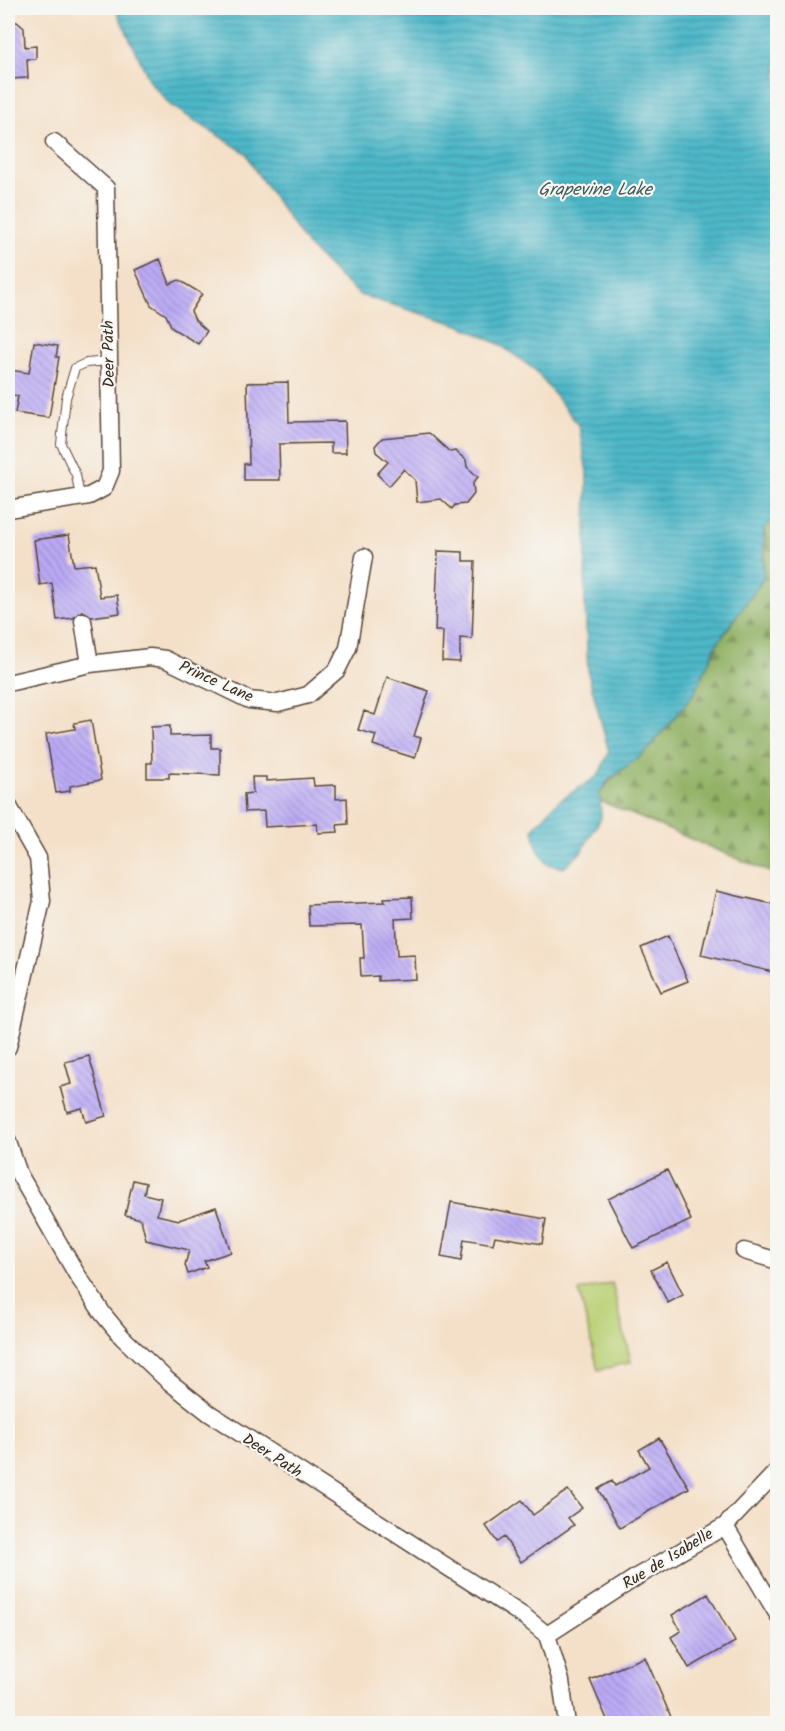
<svg xmlns="http://www.w3.org/2000/svg" width="785" height="1731" font-family="Kalam,sans-serif">
  <defs>
    <pattern id="forest-firs" width="22" height="20" patternUnits="userSpaceOnUse" patternTransform="scale(1.5)"><rect width="22" height="20" fill="#93b266"/><path d="M5 1l3.5 6h-7zM16 11l3.5 6h-7z" fill="#799153"/></pattern>
    <pattern id="water-rules" width="6" height="5" patternUnits="userSpaceOnUse" patternTransform="scale(1.5)"><rect width="6" height="5" fill="#4db8c9"/><path d="M0 2.5h6" fill="none" stroke="#4196a3"/></pattern>
    <pattern id="building-back-hatch" width="6" height="6" patternUnits="userSpaceOnUse" patternTransform="scale(1.5)"><rect width="6" height="6" fill="#bbaaf6"/><path d="M-1 5l2 2M0 0l6 6M5-1l2 2" fill="none" stroke="#998bc7"/></pattern>
  </defs>
  <rect width="100%" height="100%" fill="#f6f6f2"/>
  <filter id="ink" filterUnits="userSpaceOnUse"><feTurbulence type="fractalNoise" baseFrequency=".0167" numOctaves="2"/><feDisplacementMap in="SourceGraphic" scale="12" xChannelSelector="R" yChannelSelector="G"/><feConvolveMatrix kernelMatrix="1 2 1 2 8 2 1 2 1" color-interpolation-filters="sRGB"/></filter>
  <filter id="wash" filterUnits="userSpaceOnUse"><feTurbulence type="fractalNoise" baseFrequency=".008" numOctaves="4" result="noise"/><feDisplacementMap in="SourceGraphic" scale="24" xChannelSelector="R" yChannelSelector="G"/><feGaussianBlur stdDeviation="1.35" result="paint"/><feColorMatrix in="noise" values="0 0 0 0 0 0 0 0 0 0 0 0 0 0 0 0 0 1.4 0 .05"/><feComposite in="paint" operator="in"/></filter>
  <g filter="url(#wash)">
    <rect width="100%" height="100%" fill="#f4e0c8"/>
    <path fill="#bad074" stroke="#7a7d49" stroke-width="1.5" d="M612,1283L631,1362L598,1370L579,1291Z"/>
    <path fill="url(#forest-firs)" stroke="#676e42" stroke-width="1.5" d="M777,516V875L600,801V792L694,694L717,644L763,579L766,540L764,529Z"/>
    <path fill="url(#water-rules)" stroke="#447174" stroke-width="1.5" d="M115,8H777L778,516L764,529L763,579L717,644L694,694L647,751L609,780L600,792L601,818L581,852L564,868L547,864L537,848L533,829L557,802L598,776L609,752L588,673L585,604L587,472L579,426L535,370L499,344L459,325L360,295L337,275L307,245L255,170L246,153L170,105L151,83Z"/>
    <g id="blocks">
      <path fill="url(#building-back-hatch)" d="M8,22H17L24,28L25,47L36,46V59H27L28,78L8,79Z
        M160,259L170,284L179,280L202,294L191,311L195,320L207,331L198,344L172,328L166,315L151,305L135,270Z
        M34,342L58,346L56,357H59L49,418L15,413L18,396L8,394L10,370L29,373Z
        M288,382L289,422L345,421L346,453H331V443L279,444L280,480H244V464H249L247,383Z
        M429,433L450,452L455,451L466,460L467,467L478,477L473,483L474,494L466,504L455,505L452,509L441,499L417,502L415,480L404,469L389,486L377,474L388,462L376,452L375,446L382,438Z
        M69,535L74,566L95,564L100,597L117,595L120,613L92,617L82,611L73,618L57,620L52,583L40,585L34,540Z
        M438,551L463,552V561H475L472,639L460,638V662L442,661L443,631H435Z
        M387,677L429,691L414,736L421,738L415,758L373,745L376,735L358,730L364,711L375,715Z
        M91,720L101,780L70,786V791L56,793L46,734L75,729L74,723Z
        M170,726V736L211,735V748H220V775L169,773V778H147V763H152L151,727Z
        M252,777H266V781L313,778L314,786L336,785V799L347,798L348,824L337,825L338,832L318,833L317,824L265,827L264,811L245,812L244,794L253,793Z
        M716,891L777,905V973L701,955Z
        M412,897L413,918L395,919L397,956L415,955L416,979L378,981V976L361,977L360,958H364L362,925L309,926L308,905L385,902L384,898Z
        M668,936L688,981L661,992L641,948Z
        M89,1056L106,1116L86,1122L82,1108L67,1112L60,1087L71,1084L65,1062Z
        M667,1170L691,1220L633,1248L608,1199Z
        M133,1180L146,1183L144,1194L161,1198L157,1215L179,1220L216,1207L231,1252L204,1261L207,1267L188,1274L185,1265L189,1250L146,1240L141,1219L125,1215Z
        M451,1202L546,1219L542,1244L495,1236L493,1244L464,1239L461,1261L441,1257Z
        M667,1262L683,1295L668,1303L651,1270Z
        M659,1438L689,1488L620,1528L598,1489L612,1481L615,1486L649,1467L639,1450Z
        M568,1490L582,1508L568,1518L574,1525L521,1562L504,1537L497,1542L486,1526L522,1500L533,1515Z
        M708,1594L735,1642L689,1668L671,1637L681,1631L672,1615Z
        M645,1657L674,1724H609L590,1680Z"/>
    </g>
  </g>
  <g filter="url(#ink)">
    <use href="#blocks" fill-opacity="0" stroke="#574538" stroke-width="1.5"/>
    <g fill="none" stroke-linecap="round" stroke-linejoin="round">
      <g stroke="#574538" stroke-width="10">
        <path id="service" d="M80,497L76,475L61,444L66,398L75,368L86,363L109,361"/>
      </g>
      <g stroke="#574538" stroke-width="19">
        <path id="minor" d="M8,509L89,496L104,488L111,471L106,188L54,142
          M83,621L90,664
          M8,683L90,664L150,657L165,659L249,700L278,703L308,695L337,670L348,648L364,557
          M8,805L38,858L42,901L8,1047
          M8,1142L19,1174L76,1273L103,1314L122,1337L167,1380L209,1413L525,1617L547,1635L561,1681L567,1724
          M744,1251L778,1261
          M725,1526L778,1615
          M547,1635L638,1576L725,1526L778,1470"/>
      </g>
      <use href="#service" stroke="#fff" stroke-width="8"/>
      <use href="#minor" stroke="#fff" stroke-width="16"/>
    </g>
  </g>
  <g text-anchor="middle" dominant-baseline="central" stroke-width="4.5" stroke-linejoin="round" paint-order="stroke">
    <g font-size="16" fill="#3b2a1e" stroke="#f6f6f2">
      <text transform="translate(109 354) rotate(-91)">Deer Path</text>
      <text transform="translate(216 682) rotate(24)">Prince Lane</text>
      <text transform="translate(272 1456) rotate(33)">Deer Path</text>
      <text transform="translate(668 1559) rotate(-31)">Rue de Isabelle</text>
    </g>
    <g font-size="18" font-style="italic" fill="#415c5a" stroke="#f6f6f2">
      <text x="595" y="190">Grapevine Lake</text>
    </g>
  </g>
  <rect width="785" height="1731" fill="none" stroke="#f6f6f2" stroke-width="30"/>
</svg>
